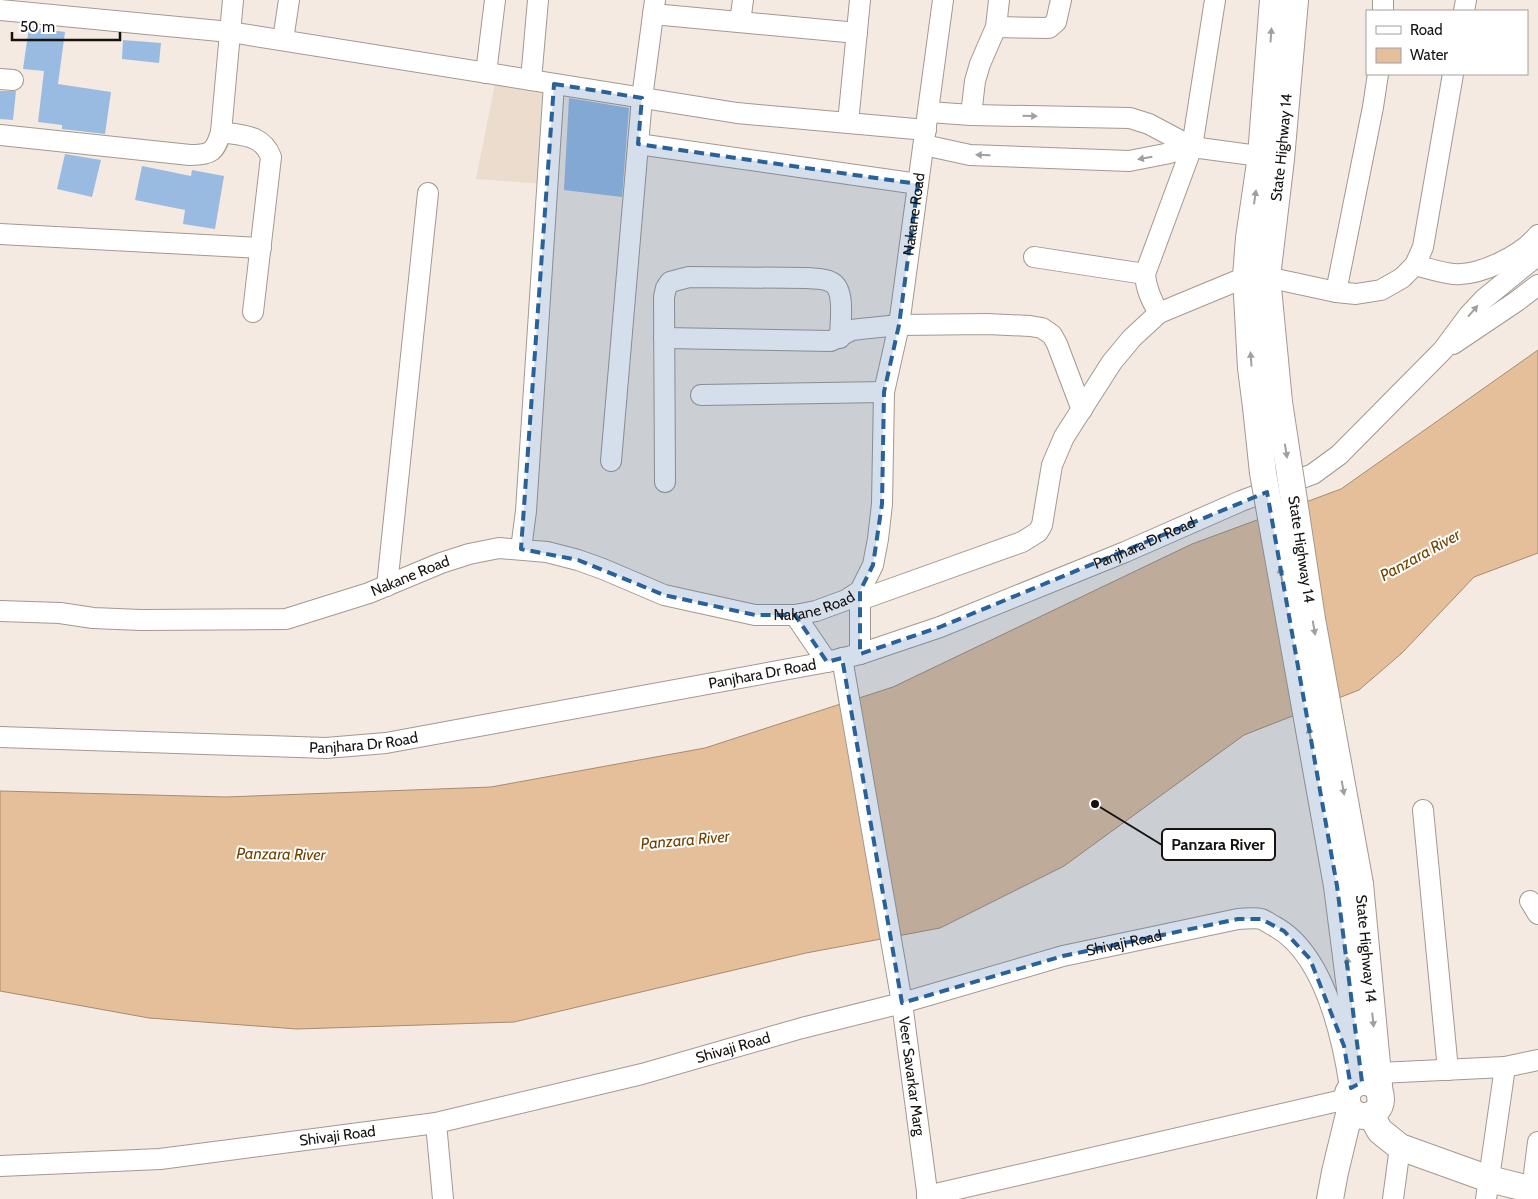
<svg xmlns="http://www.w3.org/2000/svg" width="1538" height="1199" font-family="Cabin,sans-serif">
  <rect width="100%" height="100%" fill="#f4eae1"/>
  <path fill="#ecdccd" d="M495,83L550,92L544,184L476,179Z"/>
  <path fill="#e5bf9a" stroke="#a78b70" d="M1538,350V553L1474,577L1402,653L1359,690L1244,735L1064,866L940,928L806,953L514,1022L297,1029L149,1018L0,991V791L226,797L491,787L705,748L893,687L1192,544L1341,489Z"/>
  <path fill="#99bbe1" d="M29,27L65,32L58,84L111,92L105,134L62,129V125L38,122L44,71L23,69Z
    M123,40L161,43L159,63L122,59Z
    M0,91H16L13,120L0,119Z
    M569,98L629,108L622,197L564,190Z
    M65,154L101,160L92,197L57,189Z
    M142,166L191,176L192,170L224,176L215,229L183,224L185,210L135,200Z"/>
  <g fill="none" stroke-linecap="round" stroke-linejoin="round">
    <g stroke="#a29990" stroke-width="22">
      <g id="minor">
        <path d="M0,10L230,32L737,113L926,130"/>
        <path d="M1383,11V0"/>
        <path d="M1464,11L1466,0"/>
        <path d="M653,14L857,33"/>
        <path d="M740,22L743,0"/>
        <path d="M996,27L1049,28L1056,22L1061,0"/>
        <path d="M283,40L289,0"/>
        <path d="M486,73L495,0"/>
        <path d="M0,79L13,80"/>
        <path d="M531,80L538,0"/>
        <path d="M929,112L971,115L1130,118L1149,124L1192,147L1274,158"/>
        <path d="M971,115L975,81L980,64L996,27L999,0"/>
        <path d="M848,123L860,0"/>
        <path d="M221,132C243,136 262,134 271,157L253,312"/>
        <path d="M0,135L190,155C211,155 215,152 221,132L233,0"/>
        <path d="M638,144L918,184"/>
        <path d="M924,145L970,155L1129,161L1165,154L1192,147"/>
        <path d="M0,234L261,248"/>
        <path d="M1034,257L1145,274"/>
        <path d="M1415,265C1428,268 1440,273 1454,274C1480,276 1522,255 1538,235"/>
        <path d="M1336,292L1373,107L1378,74"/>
        <path d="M1159,313C1151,300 1146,289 1145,274L1192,147L1215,0"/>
        <path d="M664,338L831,341L852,330L860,329L899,325L987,324L1030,326L1042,328L1052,335L1057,344L1082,410"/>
        <path d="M1453,344L1517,301L1538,285"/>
        <path d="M701,395L884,392"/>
        <path d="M611,461L642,98L655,0"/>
        <path d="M665,482L664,297L666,288L670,282L689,277L807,278C815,279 823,278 831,282C846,289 840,323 840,338"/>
        <path d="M521,549L526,511L554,84"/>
        <path d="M387,586L428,193"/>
        <path d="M860,600L1022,542L1038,532L1042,525L1052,465L1064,437L1112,362L1132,338L1159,313L1246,277H1267L1336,292L1356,294L1381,290L1402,278L1415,265L1423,247L1453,74"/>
        <path id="s1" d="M0,611L60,613L93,618L141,620L286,619L369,593L441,563L469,554L499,548L547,552L578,560L603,569L664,595L755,615H795L816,611L846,600L860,591L873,565L878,539L882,504L884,392L899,325L943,0"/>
        <path d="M795,615L827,662"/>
        <path d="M860,654V591"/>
        <path id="s2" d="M842,658L902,1003L928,1199"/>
        <path id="s3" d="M0,737L326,748L386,743L827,662L860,654L940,627L1125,552L1241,501L1313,474L1339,455L1443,350L1469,315L1484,299L1538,255"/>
        <path d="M1423,810L1448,1070"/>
        <path d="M1530,901L1538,914"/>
        <path d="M1379,1073L1505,1067L1538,1060"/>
        <path d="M436,1123L443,1199"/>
        <path id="s4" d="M0,1166L160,1159L436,1123L642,1074L802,1028L902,1003L1063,956L1238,919C1245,919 1254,917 1261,919C1265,920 1270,924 1274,926C1324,953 1342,1035 1350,1087"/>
        <path d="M1532,1190L1538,1142"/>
        <path d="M927,1196L1347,1099"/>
        <path d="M1393,1199L1400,1147"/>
        <path d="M1486,1199L1505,1067"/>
      </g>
    </g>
    <g stroke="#a29990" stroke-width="28">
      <g id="major">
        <path id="s5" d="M1279,402L1267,277L1281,159L1295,0"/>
        <path d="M1256,407L1251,368L1246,277L1249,238L1261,156L1273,0"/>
        <path id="s6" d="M1360,884L1380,1096"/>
        <path d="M1337,886L1362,1082"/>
        <circle cx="1364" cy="1099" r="17"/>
        <path d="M1371,1115L1380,1131L1400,1147L1489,1179L1538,1191"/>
        <path d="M1330,1199L1335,1172L1350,1110"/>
      </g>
    </g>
    <use href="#minor" stroke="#fff" stroke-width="20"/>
    <use href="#major" stroke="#fff" stroke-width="26"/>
    <g stroke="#a29990" stroke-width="28" stroke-linecap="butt">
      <g id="major-bridge">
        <path id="s7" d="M1279,402L1312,619L1360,884"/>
        <path d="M1256,407L1263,473L1337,886"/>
      </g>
    </g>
    <use href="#major-bridge" stroke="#fff" stroke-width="26"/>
  </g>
  <defs><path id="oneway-solid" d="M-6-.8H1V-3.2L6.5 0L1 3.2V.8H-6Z" transform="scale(1.25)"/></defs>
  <g fill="#a1a09f">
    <use href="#oneway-solid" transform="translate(1271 35) rotate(-86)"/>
    <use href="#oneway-solid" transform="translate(1030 116) rotate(1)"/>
    <use href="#oneway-solid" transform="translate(983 155) rotate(-178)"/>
    <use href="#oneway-solid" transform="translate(1145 158) rotate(170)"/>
    <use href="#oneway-solid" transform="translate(1255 197) rotate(-82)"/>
    <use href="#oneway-solid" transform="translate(1473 311) rotate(-49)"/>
    <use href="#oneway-solid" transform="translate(1251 359) rotate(-94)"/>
    <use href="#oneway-solid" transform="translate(1286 451) rotate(81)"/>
    <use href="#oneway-solid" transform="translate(1281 574) rotate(-100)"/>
    <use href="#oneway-solid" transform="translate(1314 628) rotate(80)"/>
    <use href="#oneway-solid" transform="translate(1310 734) rotate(-100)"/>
    <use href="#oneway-solid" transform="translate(1343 788) rotate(80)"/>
    <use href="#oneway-solid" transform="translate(1348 964) rotate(-98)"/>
    <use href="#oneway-solid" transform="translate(1373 1020) rotate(84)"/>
  </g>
  <path fill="#296199" fill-opacity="0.2" stroke="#296199" stroke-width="4" stroke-dasharray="10 6" stroke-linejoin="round" d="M554,84L642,98L638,144L918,184L899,325L884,392L882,504L873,565L860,591V654L940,627L1267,492L1337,886L1362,1082L1351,1088L1344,1046L1310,959L1284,931L1261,919H1238L1063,956L902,1003L842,658L827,662L795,615H755L664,595L578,560L521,549Z"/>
  <g text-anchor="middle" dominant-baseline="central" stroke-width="4" stroke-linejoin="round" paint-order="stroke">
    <g font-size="15" fill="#15120f" stroke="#fff">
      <text stroke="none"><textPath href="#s5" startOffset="256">State Highway 14</textPath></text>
      <text stroke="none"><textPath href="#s1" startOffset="1271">Nakane Road</textPath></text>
      <text stroke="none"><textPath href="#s3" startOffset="1174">Panjhara Dr Road</textPath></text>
      <text stroke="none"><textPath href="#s7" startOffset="149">State Highway 14</textPath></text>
      <text stroke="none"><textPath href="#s1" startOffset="418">Nakane Road</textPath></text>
      <text stroke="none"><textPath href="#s1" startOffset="838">Nakane Road</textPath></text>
      <text stroke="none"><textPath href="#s3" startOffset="769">Panjhara Dr Road</textPath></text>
      <text stroke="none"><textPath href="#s3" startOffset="364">Panjhara Dr Road</textPath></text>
      <text stroke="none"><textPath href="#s4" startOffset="1150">Shivaji Road</textPath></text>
      <text stroke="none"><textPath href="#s6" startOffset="65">State Highway 14</textPath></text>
      <text stroke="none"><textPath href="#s4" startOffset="745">Shivaji Road</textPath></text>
      <text stroke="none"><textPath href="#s2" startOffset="424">Veer Savarkar Marg</textPath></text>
      <text stroke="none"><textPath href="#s4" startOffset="339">Shivaji Road</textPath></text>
    </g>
    <g font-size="16" font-style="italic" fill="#734400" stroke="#fff">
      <text transform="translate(1420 555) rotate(-29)">Panzara River</text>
      <text transform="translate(685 840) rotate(-5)">Panzara River</text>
      <text transform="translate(281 854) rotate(1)">Panzara River</text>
    </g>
  </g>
  <path fill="none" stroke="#15120f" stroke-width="2" d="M1095 804L1162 845"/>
  <circle fill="#15120f" stroke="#fff" stroke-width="2" cx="1095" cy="804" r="5"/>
  <rect fill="#fff" stroke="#15120f" stroke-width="2" x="1162" y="829" width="113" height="31" rx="5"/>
  <g font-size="16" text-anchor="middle" font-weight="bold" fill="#15120f">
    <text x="1218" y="850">Panzara River</text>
  </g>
  <rect x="1366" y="10" width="162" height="65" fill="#ffffff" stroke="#a1a09f"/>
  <rect x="1376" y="26" width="25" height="8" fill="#ffffff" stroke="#a1a09f"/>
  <text x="1410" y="35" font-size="15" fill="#15120f">Road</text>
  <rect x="1376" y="48" width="25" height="15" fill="#e5bf9a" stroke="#a1a09f"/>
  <text x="1410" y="60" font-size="15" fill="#15120f">Water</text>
  <path d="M12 32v8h108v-8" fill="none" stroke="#15120f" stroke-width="2.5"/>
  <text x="20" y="32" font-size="15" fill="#15120f" stroke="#ffffff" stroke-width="4" paint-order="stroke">50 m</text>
</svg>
